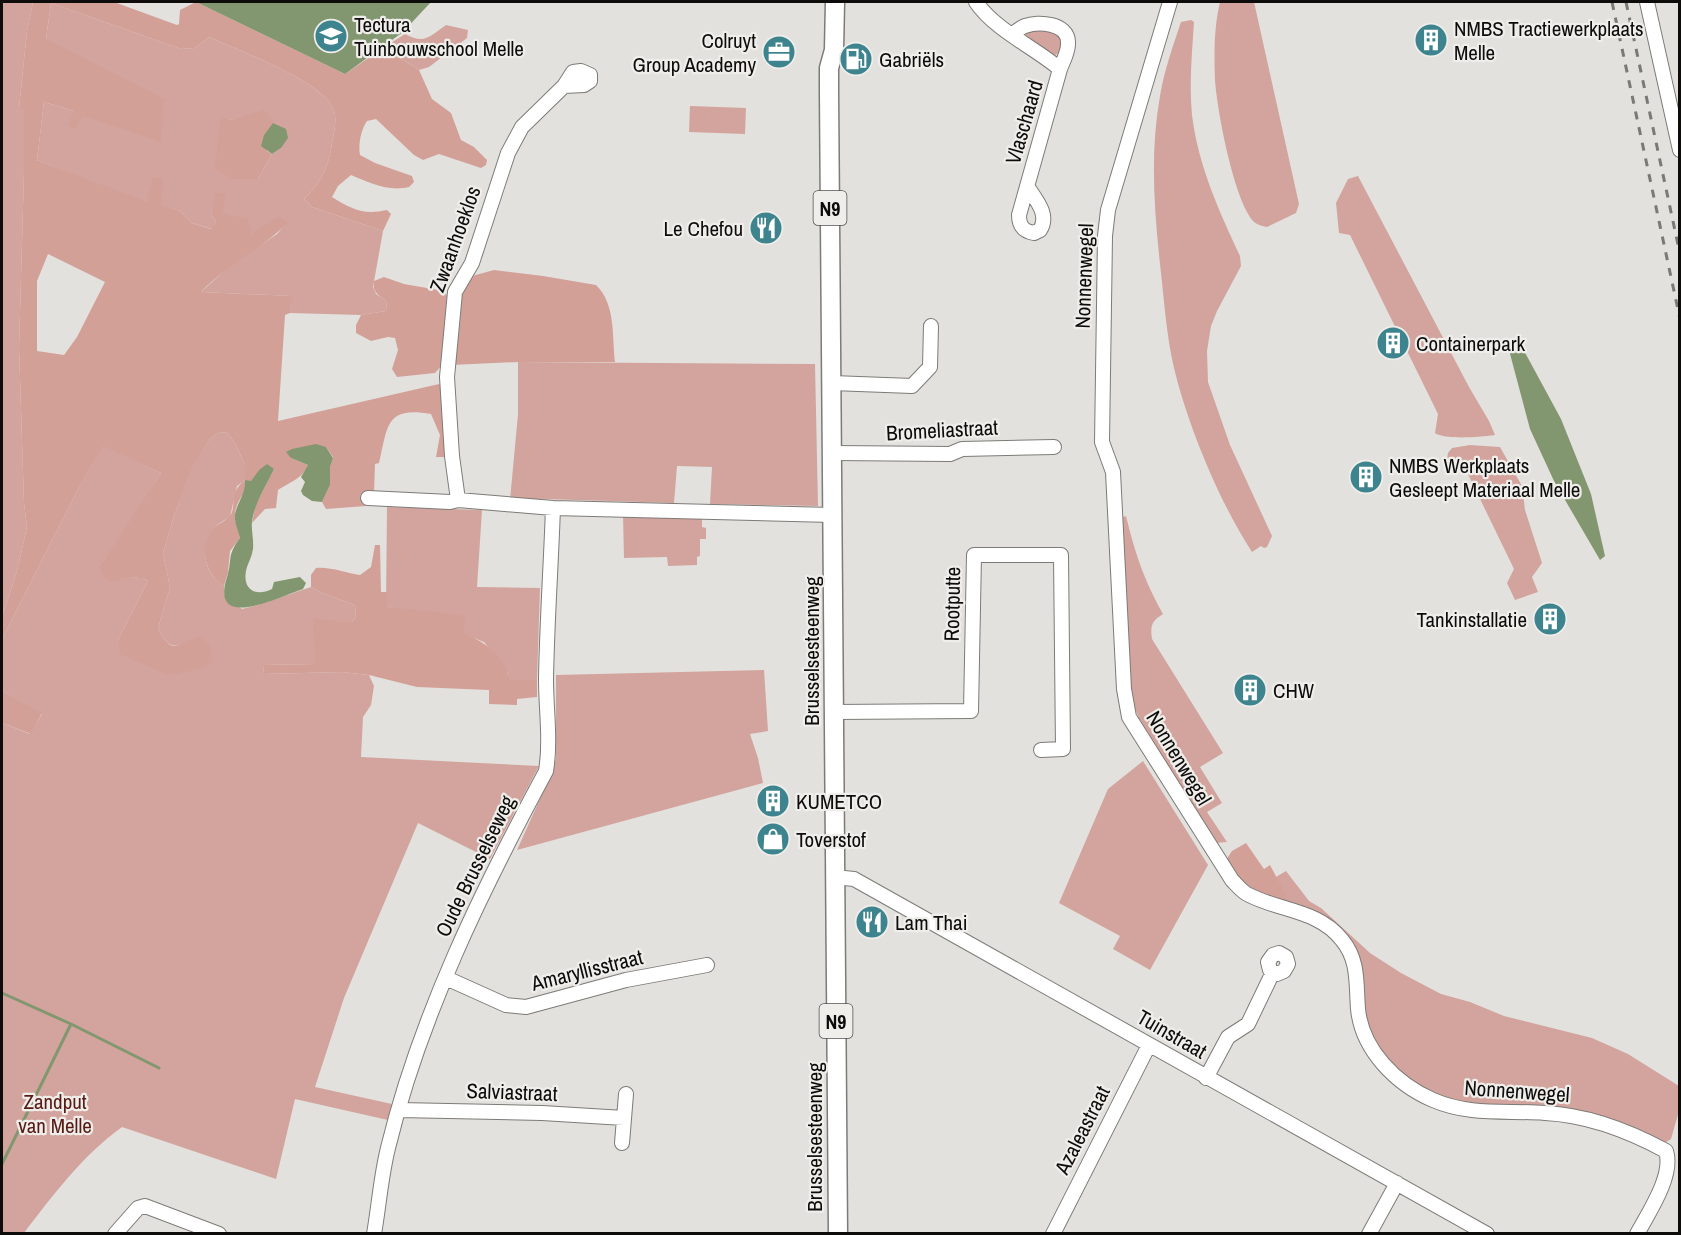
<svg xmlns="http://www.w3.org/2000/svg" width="1681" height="1235" font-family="'Archivo Narrow',sans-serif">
  <rect width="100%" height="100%" fill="#e3e1dd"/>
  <path fill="#d2a49d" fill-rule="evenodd" d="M2,2H33L27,31L19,108H24V172L19,347L24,503L27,527L17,571L2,617Z
    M1220,2H1254L1299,204L1296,213L1267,227C1262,226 1258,225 1254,222C1234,201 1217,110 1215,80C1214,54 1214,27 1220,2Z
    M51,3L181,49L195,48L209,37C237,50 326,82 334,111C337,121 334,133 332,143C329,166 321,183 304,199L312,207L383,231L373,287L376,294L387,301L386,311L361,315L290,313L291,296L201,292L231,265L277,234L287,223L251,234L222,213L217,192L211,214L216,222L212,229L192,223L180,211L136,199L37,160L44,102L74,111L75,128L82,115L46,39ZM221,116L230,120L243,117L281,148L272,154L258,179Z
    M1191,20L1194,22C1192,53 1189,84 1192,115C1198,165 1219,211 1240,256L1241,266L1217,311L1211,326L1207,351L1208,382L1230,445L1272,536L1267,547L1264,548L1261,546L1252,552C1219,501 1188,426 1174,368C1166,334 1164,298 1160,264C1154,207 1150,152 1160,96C1164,71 1173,46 1181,22Z
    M446,25L468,30L467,38L429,67L419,70L383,48L405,34C425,45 430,36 446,25Z
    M1027,29L1055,30L1064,38L1061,52L1055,55L1051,54L1024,37L1023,34Z
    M690,106L746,108L745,134L689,132Z
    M1358,176L1469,387L1489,421L1495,435C1482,437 1444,440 1435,433L1438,414L1350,235L1339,233L1336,203L1348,179Z
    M518,362L815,364L818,506L710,504L712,467L677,466L674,503L543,499L539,501L510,500L518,414Z
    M220,432L228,433L236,445L245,465V480L237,486L230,517C226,519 221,522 217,525C199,542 202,573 224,586V594L242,609C266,604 288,594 311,587L322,593L355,605L356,617L352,622H339L316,664L263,665L264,674L342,672L369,675L374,686L371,705L363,717L361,757L539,766L490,859L418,823L344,998L315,1087L392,1104L388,1120L295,1099L276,1179L122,1127C83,1155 53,1195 24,1233H2V723L30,734L42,714L2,691V639L76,493L103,445L161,473L120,539L103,562L128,577L142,578L148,581L118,640L171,676L194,638C175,649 168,650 158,628L170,587L163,553L174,516L193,465L210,439Z
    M1470,445L1500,447L1522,486L1525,510L1542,563L1532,577L1538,592L1515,600L1507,583L1514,569L1466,470L1447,459L1448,453L1452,448Z
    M387,507L482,510L477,587L540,588L537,680H509L508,673L484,642L400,609L386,607Z
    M623,515L702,517V527L706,528V539H700V556L697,557V565L668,566L667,557L624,558Z
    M1126,516C1135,553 1144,580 1163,614C1152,621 1150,625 1152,639L1223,753L1200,767L1222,803L1207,812L1227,842L1216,843L1139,718L1130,696L1121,518Z
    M764,670L768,731L750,734L758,758L763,783L517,850L553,770L556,758V675Z
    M1143,761L1208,865L1150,970L1113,949L1120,936L1059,903L1108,789Z
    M1286,871L1309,901L1321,908L1370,953L1401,973L1441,994L1470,1002L1504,1016L1592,1038L1628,1054L1679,1086V1111L1671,1139L1663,1144L1596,1115L1561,1107L1482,1108L1426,1092L1390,1065L1370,1039L1350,942L1289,905L1276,877Z"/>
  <path fill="#d3a098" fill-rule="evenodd" d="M33,2H114L177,25L179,24L180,10L196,2L345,74L383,48L419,70L432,99L451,113L461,140L474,147L487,160L486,165L481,168L439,154L423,160L414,155L376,119L367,121C361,130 358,144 360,155L375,163L412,176L414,182L409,187C388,192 370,183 351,175L338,186L332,197C353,210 364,215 387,210L391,214L383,231L312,207L304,199C321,183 329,166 332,143C334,133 337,121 334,111C326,82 237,50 209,37L195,48L181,49L51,3L46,39L164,99L161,142L83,116L75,129L68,125L74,111L44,102L37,160L147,202L153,177L163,179L161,205L180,211L192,223L211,229L216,222L211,214L216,192L226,194L222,213L248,219L251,234L279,216L288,223C261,249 227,265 201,292L292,296L290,313L285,315L278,421L439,384L442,388L446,457H436L440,435L431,414C385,406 388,426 379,463L375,464L374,493H367L366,506L326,509L322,502L330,485V467L333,457L326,447L291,458L308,465C302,479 290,482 278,490L276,508L265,509L252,523L256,504L274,469L259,470C252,485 233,500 235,519C236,525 239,532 240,538L230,551L228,572L224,586C205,575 198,546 213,529C217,524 224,522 229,517C238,507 227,494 245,480V465L236,445L228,433L220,432L210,439L193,466L174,516L163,553L170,587L158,628C173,660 180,640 201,636L211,646L212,661L205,667L171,676L120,654L118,640L148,581C136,575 126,578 115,582L105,578L99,568L161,473L103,446L76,493L2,639V617L17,571L27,527L24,503L19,347L24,172V109L19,108L27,31ZM48,254L105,282L77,337L64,355L37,351V281Z
    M264,110L274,121L264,135L267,151L272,154L258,179H232L215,168L221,115L230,120Z
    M494,270L543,276L596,285C616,304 612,337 615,362H518L451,365L458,297L472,276Z
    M384,277L404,284L444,291L447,296L442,365L435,373L397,377L392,369L398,350L395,338L388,337L371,341L356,333V325L361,315L386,311L387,301C378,295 372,292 374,281Z
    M375,545H380L381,592H387V607L465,615L464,633C486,643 504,655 510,680H537V697L517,699V705L489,704V690L417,687L369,675L342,672L264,674L263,665L315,664L313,619L352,622L356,617L355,605L322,593L311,587V575L316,568C328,566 347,573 360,575L371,567Z
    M2,691L42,713L31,734L2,723Z
    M1246,843L1264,869L1270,865L1286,895L1289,905C1261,896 1242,885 1226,860L1232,851Z"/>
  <path fill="#829770" d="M196,2H431L403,32L345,74Z
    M273,123L286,129L288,138L281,148L272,154L261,146L264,135Z
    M1522,347L1561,419L1591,494L1605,556L1600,560L1554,481L1530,429L1509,350Z
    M316,444L326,447L333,458L330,467V485L322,502L312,501L303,495L301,491L305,482L301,477L308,465L291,458L286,452L292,449Z
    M267,464L274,469C266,486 255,502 252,521C251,530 254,540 253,549C252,556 249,561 247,567C241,587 253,598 272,589L274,582L300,577L306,583L303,589C281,596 209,633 227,577C233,558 226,557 240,538C238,530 234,522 235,514C238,501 246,493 245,480L251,481L259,470Z"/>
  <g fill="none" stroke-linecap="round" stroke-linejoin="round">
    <path stroke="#829770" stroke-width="3" d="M2,993L71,1024L159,1068
      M2,1164L71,1024"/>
    <g stroke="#7d7b77" stroke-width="16">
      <path id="minor" d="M976,2C995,30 1034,47 1060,69
        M1170,2L1108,210L1105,236L1102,442L1113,472L1124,689L1129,717L1232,880C1237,885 1242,892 1249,895C1280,911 1319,910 1342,940C1359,960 1356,984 1358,1009C1362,1050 1396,1084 1433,1100C1470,1116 1506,1110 1545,1113C1588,1115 1629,1131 1666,1151C1674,1175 1649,1212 1637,1234
        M1647,2L1680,150
        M1013,34C1016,32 1021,27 1025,26C1038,21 1068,23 1068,42C1069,51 1063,61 1060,69L1019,215C1019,226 1023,231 1034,233L1040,230C1050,214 1035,199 1027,186
        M832,383L912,386L930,367L931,326
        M833,453L950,454L962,449L1054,447
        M368,498L450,502L458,500L553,508L832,515
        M458,500L452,456L447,377L455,292L472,263L508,153L522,127L564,86L573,72L581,71L590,75V81L584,85L564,86
        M833,712L971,711L974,555H1061L1063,749L1041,750
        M834,877L854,879L1487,1234
        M446,978L506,1005L526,1007L626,980L707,965
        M1206,1078L1228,1037L1248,1024L1273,972L1277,974L1284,971L1288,964L1286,957L1279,953L1273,955L1268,962L1270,970L1273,972
        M399,1110L542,1113L624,1118
        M622,1143L626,1094
        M115,1234L138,1208L145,1206L219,1234
        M374,1234C379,1205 381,1176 388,1148C420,1016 482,890 546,771C551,740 546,710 546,679C547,622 551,565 553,508
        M1053,1234L1149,1045
        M1369,1234L1397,1183"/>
    </g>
    <g stroke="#7d7b77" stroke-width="21">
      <path id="major" d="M835,2L834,50L829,68V92L838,1234"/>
    </g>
    <use href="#minor" stroke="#fff" stroke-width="14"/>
    <use href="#major" stroke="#fff" stroke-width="18"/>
    <path stroke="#7a7976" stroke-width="3" stroke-dasharray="8 8" stroke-linecap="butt" d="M1612,2L1680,319
      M1626,2L1680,254"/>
  </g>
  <defs>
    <g id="school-disc" transform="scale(1.725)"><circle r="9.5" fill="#3e848e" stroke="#f0eeea"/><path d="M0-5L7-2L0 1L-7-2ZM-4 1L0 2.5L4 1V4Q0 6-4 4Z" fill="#fff"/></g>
    <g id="building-disc" transform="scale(1.725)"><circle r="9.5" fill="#3e848e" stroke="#f0eeea"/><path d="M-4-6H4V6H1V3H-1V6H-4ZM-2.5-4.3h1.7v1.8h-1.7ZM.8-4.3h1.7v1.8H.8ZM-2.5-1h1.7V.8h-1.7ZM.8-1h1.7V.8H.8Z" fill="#fff"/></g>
    <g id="office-disc" transform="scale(1.725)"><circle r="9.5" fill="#3e848e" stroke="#f0eeea"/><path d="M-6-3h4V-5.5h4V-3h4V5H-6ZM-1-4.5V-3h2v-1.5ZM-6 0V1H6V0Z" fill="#fff"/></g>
    <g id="fuel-disc" transform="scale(1.725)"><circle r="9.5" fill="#3e848e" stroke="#f0eeea"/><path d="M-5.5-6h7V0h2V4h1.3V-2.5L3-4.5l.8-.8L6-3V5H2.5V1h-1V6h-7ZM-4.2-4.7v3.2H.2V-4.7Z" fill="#fff"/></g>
    <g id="restaurant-disc" transform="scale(1.725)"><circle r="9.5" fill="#3e848e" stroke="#f0eeea"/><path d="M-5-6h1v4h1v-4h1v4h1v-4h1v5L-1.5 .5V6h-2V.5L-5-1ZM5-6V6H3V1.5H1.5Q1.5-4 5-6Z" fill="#fff"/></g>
    <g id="shop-disc" transform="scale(1.725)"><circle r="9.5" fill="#3e848e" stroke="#f0eeea"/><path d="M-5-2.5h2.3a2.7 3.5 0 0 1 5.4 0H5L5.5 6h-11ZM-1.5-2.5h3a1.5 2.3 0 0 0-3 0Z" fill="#fff"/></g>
  </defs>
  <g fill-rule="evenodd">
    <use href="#school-disc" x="331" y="36"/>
    <use href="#building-disc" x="1431" y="40"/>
    <use href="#office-disc" x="779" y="52"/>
    <use href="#fuel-disc" x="856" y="59"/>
    <use href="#restaurant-disc" x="766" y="228"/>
    <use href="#building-disc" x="1393" y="343"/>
    <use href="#building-disc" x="1366" y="477"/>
    <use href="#building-disc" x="1550" y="619"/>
    <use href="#building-disc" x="1250" y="690"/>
    <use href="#building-disc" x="773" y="801"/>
    <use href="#shop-disc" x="773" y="839"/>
    <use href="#restaurant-disc" x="872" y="922"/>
  </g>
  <g text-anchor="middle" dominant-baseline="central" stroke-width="4.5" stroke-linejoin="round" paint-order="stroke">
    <g fill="#f0eeea" stroke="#51504e" stroke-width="1.5">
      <rect x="813.5" y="191" width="33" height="34" rx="4.5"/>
      <rect x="819.5" y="1004" width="33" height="34" rx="4.5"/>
    </g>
    <g font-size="20" font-weight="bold" fill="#0d0c0b">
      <text x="830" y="208">N9</text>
      <text x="836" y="1021">N9</text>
    </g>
    <g font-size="21" fill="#0d0c0b" stroke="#f0eeea" text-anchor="start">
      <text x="354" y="24">Tectura<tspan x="354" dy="24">Tuinbouwschool Melle</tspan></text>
      <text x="1454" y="28">NMBS Tractiewerkplaats<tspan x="1454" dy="24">Melle</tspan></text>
      <text x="756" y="40" text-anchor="end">Colruyt<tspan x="756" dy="24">Group Academy</tspan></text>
      <text x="879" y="59">Gabriëls</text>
      <text x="743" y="228" text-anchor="end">Le Chefou</text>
      <text x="1416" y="343">Containerpark</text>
      <text x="1389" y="465">NMBS Werkplaats<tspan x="1389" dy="24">Gesleept Materiaal Melle</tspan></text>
      <text x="1527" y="619" text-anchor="end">Tankinstallatie</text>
      <text x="1273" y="690">CHW</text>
      <text x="796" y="801">KUMETCO</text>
      <text x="796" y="839">Toverstof</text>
      <text x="895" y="922">Lam Thai</text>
    </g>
    <g font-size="21" fill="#0d0c0b" stroke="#f0eeea">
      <text transform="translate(1024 122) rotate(-74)">Vlaschaard</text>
      <text transform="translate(455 239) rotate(-70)">Zwaanhoeklos</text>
      <text transform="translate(1084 276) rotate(-88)">Nonnenwegel</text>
      <text transform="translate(942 430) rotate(-3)">Bromeliastraat</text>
      <text transform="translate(952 604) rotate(-89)">Rootputte</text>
      <text transform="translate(811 651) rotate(-90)">Brusselsesteenweg</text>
      <text transform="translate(1179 758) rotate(59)">Nonnenwegel</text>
      <text transform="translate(475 866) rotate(-64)">Oude Brusselseweg</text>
      <text transform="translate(587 970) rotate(-14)">Amaryllisstraat</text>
      <text transform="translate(1172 1034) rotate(30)">Tuinstraat</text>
      <text transform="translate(1517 1091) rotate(4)">Nonnenwegel</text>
      <text transform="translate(512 1092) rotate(2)">Salviastraat</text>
      <text transform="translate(1082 1130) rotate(-63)">Azaleastraat</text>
      <text transform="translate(814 1137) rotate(-90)">Brusselsesteenweg</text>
    </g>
    <g font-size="21" fill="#571a15" stroke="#f0eeea">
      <text x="55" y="1101">Zandput<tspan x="55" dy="24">van Melle</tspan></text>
    </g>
  </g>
  <rect width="1681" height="1235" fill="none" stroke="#0d0c0b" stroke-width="6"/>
</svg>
